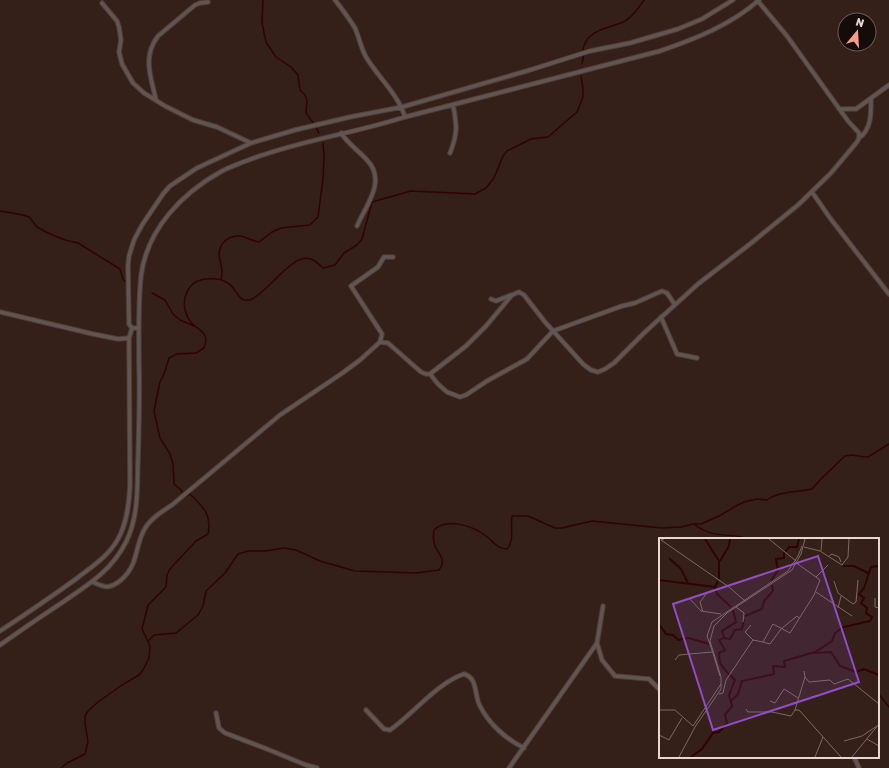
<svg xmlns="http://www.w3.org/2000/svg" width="889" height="768" font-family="Rubik,sans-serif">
  <rect width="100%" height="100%" fill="#341f19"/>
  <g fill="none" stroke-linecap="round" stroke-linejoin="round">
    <path stroke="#310300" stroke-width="1.5" d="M263,0L262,23L266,42L276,57L291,67L298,75L300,90L305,95L307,100L306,113L314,124
      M583,50C586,29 609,29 625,21C632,17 640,6 644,0
      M582,64L584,54
      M316,127L319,133
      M0,211L23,215L29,217L37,227L48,233L65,240L78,243L120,269L123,279L127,283
      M221,279C224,270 220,264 219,255C219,243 229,235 240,236C247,237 252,241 259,242L272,232L281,228L310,225L318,217L323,179L324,156L323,143
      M152,293L165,300L173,314L180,320L194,326
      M182,492L181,490L174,484L173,464L170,454L160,438L154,411L160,382L164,374L169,358L177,354L196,353L204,348C205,345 207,340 205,336C203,330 194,327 190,321C183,311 182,298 190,287C197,277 220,276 229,284C237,289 239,305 252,299C269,291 293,252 311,259C316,261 320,265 323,268L335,265L344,253L357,245L362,239L372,202L411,191L475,194L486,188L494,178L503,156L507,151L531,139L548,137L577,112L583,97V89L581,76
      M694,524C714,540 729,532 751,539
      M148,641L154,635L176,633L198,615L203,606L206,591L225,573L238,554L248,551H265L284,548L296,550L320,561L355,571L416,573L439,570C447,560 439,555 435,546C433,541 433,536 434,530C447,517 473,526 486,536C494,542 496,548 507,549C515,540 510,527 512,516H528L555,528H562L592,521L661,528L681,527L693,524H701L719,516L736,506L744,502L757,499L767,500C780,491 797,492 812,489L821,479L845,456L852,455L864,457H868L889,444
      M878,693L889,707
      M61,768L67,763L85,754L88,742L85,723V716L88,711L98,702L122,685L139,675L143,670L149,658L150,646L142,629L148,605L166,587L167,575L170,569L196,541L208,534C212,514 203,507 190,494L186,496"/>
    <g stroke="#513d37" stroke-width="5.5">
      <path id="street" d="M335,0C342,9 349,18 355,28C359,37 361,48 366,57C378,77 398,94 405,117
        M102,3L117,21L119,27L121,40L119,52L122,64L133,83L144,93L165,106L193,120L217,127L251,143
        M156,100C151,77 142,57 158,36L195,5L200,3L208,2
        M839,109H856L889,85
        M341,133C348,144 358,150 367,160C387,181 366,205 357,226
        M859,138C872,129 871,112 871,98
        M450,153C458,133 457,125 453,105
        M812,192L830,218L889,294
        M491,299L496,301L511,295
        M0,312L93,334L118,339L129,338
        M661,317L677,354L697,358
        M132,328L129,324L128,266L129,256L134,240L142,225L163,194L170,186L197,168L251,143L295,130L350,117L402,107L530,70L590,51L630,43L678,29L702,19L733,0
        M380,342L382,334L351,286L378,267L384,257H393
        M430,374L438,384L447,392L460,397L466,395L487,381L527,359L553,331L622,306L635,303L662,291L667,293L675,305
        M93,582C105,588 110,589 121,580C139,564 134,549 144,530C150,519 161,512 172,505L280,415L341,374L360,360L380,342L388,343L421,372L426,374H430L466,346L486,326L512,295L519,292L524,295L545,322L583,364L591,370L598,372L605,369L614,363L645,332L698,284L750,244L798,205L831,173L857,142L859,138V133L848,121L787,36L757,0
        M0,631C26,614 51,597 76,579C91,567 108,557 118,539C127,523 129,504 130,486L129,338L132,328H139
        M597,643L602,660L615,676L649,679L660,690
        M0,645C20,631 40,617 60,604C86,586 111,572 126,542C139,516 137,487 138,460C139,428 140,396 139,364C139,335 138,305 141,276C147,229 182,193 222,171C232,166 243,162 254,158C303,140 355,133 405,117L660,51C695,39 731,25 759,0
        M366,710L384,729L390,730C413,714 437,683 464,674C478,678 474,695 480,706C489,724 506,739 524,748
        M216,713L219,728L225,733L267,749L306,765L317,768
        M854,757L859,768
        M509,768L597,643L603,606"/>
    </g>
    <use href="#street" stroke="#605552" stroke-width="3.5"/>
  </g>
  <g transform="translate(659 538)">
    <rect width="220" height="220" fill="#341f19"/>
    <path fill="none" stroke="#310300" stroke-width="2" d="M46,1L60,23V41M126,14L130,9H138L140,1M10,20L22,31L29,45M61,23L70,8L71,1M184,28H195L209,35M0,42L56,49M59,43L56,49L58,56L72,69M112,43L119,32L117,21L125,20V14M86,78L103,71L105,63L114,53L113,47M0,86L7,96L14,97L19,102L30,100L50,106M65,100L63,93L77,84L74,72M155,115L172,114L181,128L197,134L205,131L220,137M70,137L61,125L60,115L66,112L60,102L65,100L71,101L76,92L83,91L85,81M72,163L79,156L83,143L115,136L114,128L126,129L125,123L156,114L173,103L176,95L185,89L211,83L213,79L207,75L208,70L202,65L205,60L200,56L205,50L212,29L220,28M32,219L43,211L54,195L60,194L68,185L66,177L73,168L70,157L76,142L71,137"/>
    <path fill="none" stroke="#7c6964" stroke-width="1" d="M5,1L2,2L70,49L86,63M110,1L137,23M145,9L161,13L183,27L189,19L190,1M162,13L163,1M170,18L173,16L180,19L182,24M157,39L169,27M175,43L179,55L194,66L197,64L199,42M157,54L193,78M216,60V69L220,70M31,61L42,73L62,76M77,69L85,75L84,84M179,70L182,58M44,74L41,64L48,55M92,87L86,94L94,102M104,104L111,106L122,91L138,78L140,80M53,112L48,98L53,84L129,33L139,18L143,8M53,112L61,138M16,122L20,117L53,114M146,139L150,144L171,142L175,146L189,141L220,166M60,156L64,155L67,142L94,102L104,104L114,86L131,95L155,57L161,42L136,24M111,163L116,165L125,151L139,160M87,171L89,174H113L132,178L136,172H140L182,219M0,172H16L34,188M136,172L146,139L145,133M34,188L62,146M0,197L10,202L23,180M208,201L220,208M185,203L203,198L218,188M20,219L36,189L62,151V139L51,103L55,88L68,75L133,32L142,16L146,1M156,219L164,199M193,219L220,186"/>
    <path fill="#914ec3" fill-opacity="0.15" stroke="#914ec3" stroke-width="2" d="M159,18L200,144L54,192L14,66Z"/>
    <rect width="220" height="220" fill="none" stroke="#e7d8d4" stroke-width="2"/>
  </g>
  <g transform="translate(857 32) rotate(18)"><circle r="19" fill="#150b09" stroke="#695d5a"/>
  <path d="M0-3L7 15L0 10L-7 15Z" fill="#f49e87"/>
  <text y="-6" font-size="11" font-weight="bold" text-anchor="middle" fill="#e7d8d4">N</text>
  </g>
</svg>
